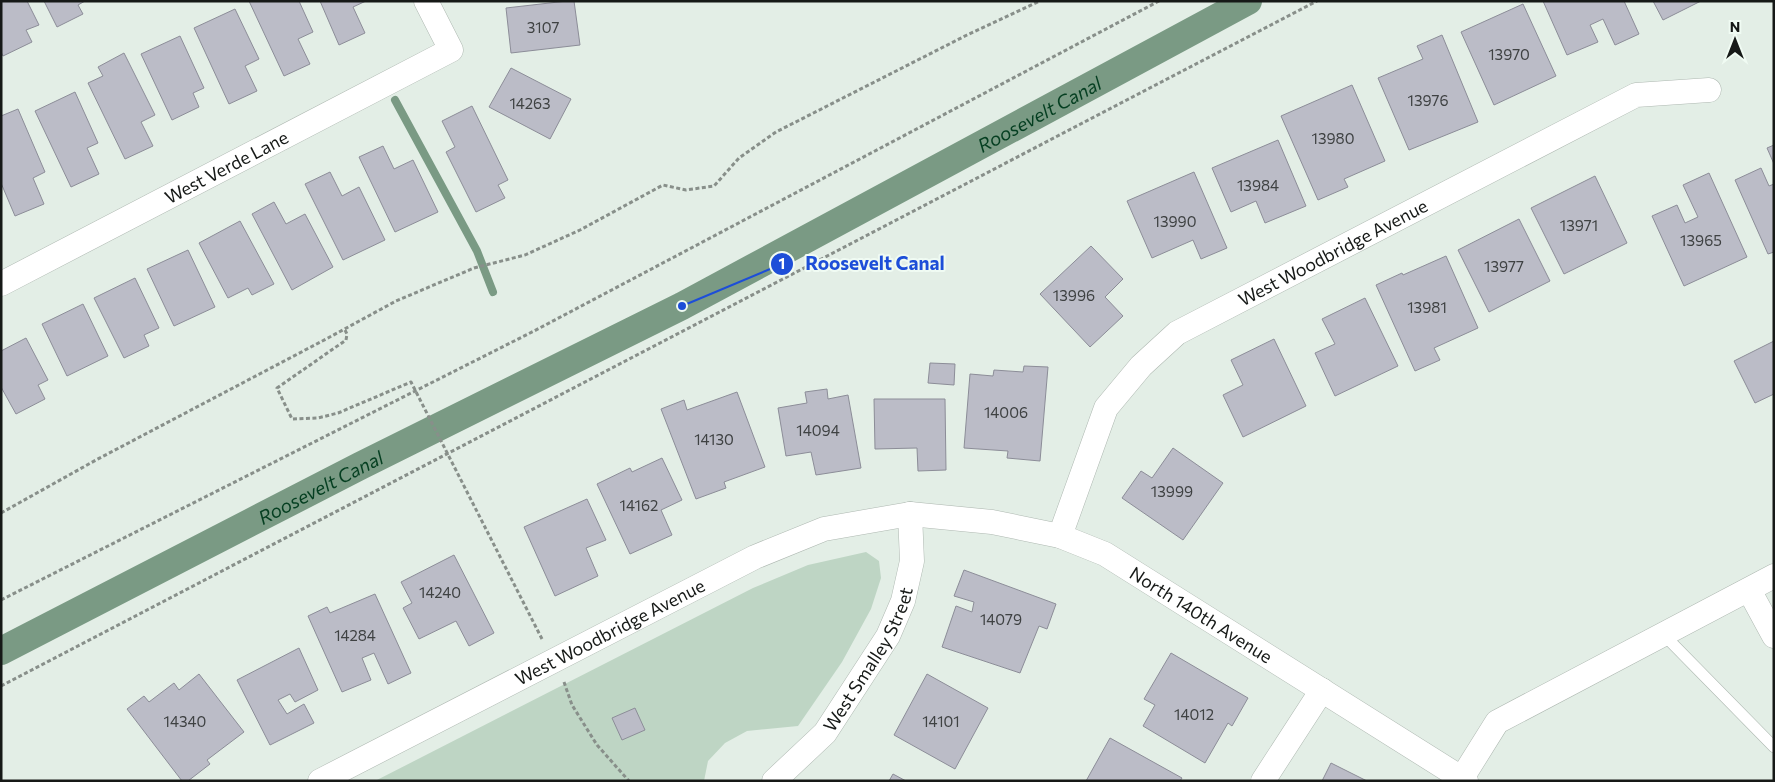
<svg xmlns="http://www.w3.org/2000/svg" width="1775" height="782" font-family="Commissioner,sans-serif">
  <rect width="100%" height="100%" fill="#e3eee6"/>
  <path fill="#bed5c4" d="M866,552L879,561L881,578L871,609L842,662L798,726L747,731L725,743L708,761L704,781H375L753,588L808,565Z"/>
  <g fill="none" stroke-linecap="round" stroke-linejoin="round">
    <path stroke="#7a9a84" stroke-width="8" d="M395,100L477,251L493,292"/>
    <path stroke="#7a9a84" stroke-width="28" id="s1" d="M1,651L360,466L682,306L1248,1"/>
  </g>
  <path fill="#bbbcc7" stroke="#8c8d98" d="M1,1H27L39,25L26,30L32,42L3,56L1,52Z
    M44,1H85L78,5L83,14L57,27Z
    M249,1H299L313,32L298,39L310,64L284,76Z
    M320,1H366L353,7L365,33L339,45Z
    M567,1H574L580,45L511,53L506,8Z
    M1543,1H1624L1639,34L1615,45L1603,19L1590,25L1598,42L1567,55Z
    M1653,1H1701L1663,20Z
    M1523,4L1556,76L1494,105L1461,32Z
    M235,9L259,59L245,66L257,91L229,104L194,28Z
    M1442,35L1478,122L1409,150L1378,78L1423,59L1417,46Z
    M180,36L204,88L193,93L199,107L172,120L141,54Z
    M124,53L155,115L141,122L153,146L125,159L88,83L103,76L98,67Z
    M511,68L571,99L550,139L489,107Z
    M1352,85L1385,161L1344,179L1348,187L1318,200L1281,116Z
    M75,92L98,143L87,148L99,174L71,187L35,111Z
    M472,106L508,180L498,185L505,198L476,212L446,152L455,147L442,121Z
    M18,109L45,172L33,178L44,204L15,216L1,183V116Z
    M1278,140L1306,206L1265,223L1256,201L1231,212L1212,168Z
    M1774,145V164L1767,148Z
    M383,146L394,169L413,160L438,212L395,232L359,157Z
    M1761,168L1769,186L1774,184V252L1768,254L1735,180Z
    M330,172L342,196L359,187L385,240L343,260L305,184Z
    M1194,172L1227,248L1201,259L1193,240L1152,258L1127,201Z
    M1709,173L1747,257L1684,286L1652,216L1677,205L1685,223L1698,217L1683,185Z
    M1595,176L1627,243L1564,274L1531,208Z
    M274,202L286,224L305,214L333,267L292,290L252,214Z
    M1519,219L1550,281L1489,312L1458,250Z
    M240,221L274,284L252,295L248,288L228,298L199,243Z
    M1091,246L1123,279L1105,297L1123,316L1090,347L1040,294Z
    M188,250L215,307L174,326L147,269Z
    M1446,256L1478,328L1434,348L1440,360L1415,371L1376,285L1402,273L1403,275Z
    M135,278L159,328L144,335L149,346L124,358L94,298Z
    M1365,298L1398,366L1335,396L1315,353L1335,344L1322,319Z
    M83,304L108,356L67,376L42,324Z
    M26,338L48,380L38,385L45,399L16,414L1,387V351Z
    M1274,339L1306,406L1243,437L1223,395L1243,385L1231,360Z
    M1774,341V394L1755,403L1734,361Z
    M930,363L955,364L954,385L928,383Z
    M1024,366L1048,367L1040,461L1007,458L1008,451L964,448L970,374L993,376L994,370L1023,372Z
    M827,389L828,399L848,395L861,468L816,475L811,452L786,456L778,408L807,403L805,392Z
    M737,392L765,467L724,482L726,488L696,499L661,409L684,400L687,410Z
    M874,399H945L946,470L918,471L917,448L875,449Z
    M1173,448L1223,483L1183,540L1122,498L1141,471L1152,478Z
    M662,458L682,500L661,510L672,535L630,554L597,484L630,468L632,472Z
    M587,499L606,540L586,548L598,576L555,596L524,527Z
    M454,555L494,633L469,646L456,621L419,639L403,608L412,603L401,582Z
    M964,570L1056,604L1047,629L1039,626L1020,673L942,647L956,606L972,612L974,602L954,596Z
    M375,594L411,673L388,684L374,653L362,658L371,680L342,692L308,616L327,607L330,613Z
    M299,648L318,690L295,702L290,694L278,700L287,714L304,704L314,723L270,745L237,680Z
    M1171,653L1248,698L1232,726L1228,723L1205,763L1143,726L1155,705L1144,699Z
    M199,674L244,732L207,760L210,764L188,781H182L127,709L144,696L149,702L174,683L179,690Z
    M927,674L988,708L955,769L894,735Z
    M635,708L645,730L622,740L612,718Z
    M1110,738L1182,778L1180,781H1086Z
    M1331,763L1367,781H1322Z
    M893,774L906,781H889Z"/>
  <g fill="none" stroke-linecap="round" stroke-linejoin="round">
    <g stroke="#aeb8b1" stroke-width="12">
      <path id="service" d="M1664,635L1774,747"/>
    </g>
    <g stroke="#aeb8b1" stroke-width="25">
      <g id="minor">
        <path id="s2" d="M1,284L451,50L426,1"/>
        <path id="s3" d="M1060,536L1106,408L1141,366L1177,333L1636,95L1709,90"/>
        <path d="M1749,590L1774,636"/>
        <path d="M1462,778L1497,722L1774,576"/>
        <path id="s4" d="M320,781L755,557L824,529L910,514L992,522L1060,536L1105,554L1466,781"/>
        <path id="s5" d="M774,781L825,733L888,636L903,601L912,561L910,514"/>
        <path d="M1263,781L1322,690"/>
      </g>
    </g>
    <path stroke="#888f8a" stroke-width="3" stroke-dasharray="4 2.5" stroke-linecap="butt" d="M345,330L347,334L346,340L277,388L292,419L318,418L338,413L411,382L542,639
      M1,513L96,460L328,338L396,301L474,268L525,255L580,230L663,185L686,190L714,186L739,158L776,132L967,35L1040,1
      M1,600L534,331L1159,1
      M564,682L572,705L597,745L629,781
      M1,686L1317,1"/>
    <use href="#service" stroke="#fff" stroke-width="11"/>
    <use href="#minor" stroke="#fff" stroke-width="24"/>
  </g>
  <g text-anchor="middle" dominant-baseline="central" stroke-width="4" stroke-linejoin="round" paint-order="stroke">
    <g font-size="15" fill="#3f4243">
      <text x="543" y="27">3107</text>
      <text x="1509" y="54">13970</text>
      <text x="1428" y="100">13976</text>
      <text x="530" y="103">14263</text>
      <text x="1333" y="138">13980</text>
      <text x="1258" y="185">13984</text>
      <text x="1175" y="221">13990</text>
      <text x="1579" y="225">13971</text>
      <text x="1701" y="240">13965</text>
      <text x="1504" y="266">13977</text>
      <text x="1074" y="295">13996</text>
      <text x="1427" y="307">13981</text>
      <text x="1006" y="412">14006</text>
      <text x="818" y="430">14094</text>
      <text x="714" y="439">14130</text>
      <text x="1172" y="491">13999</text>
      <text x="639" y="505">14162</text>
      <text x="440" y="592">14240</text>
      <text x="1001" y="619">14079</text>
      <text x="355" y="635">14284</text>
      <text x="1194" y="714">14012</text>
      <text x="185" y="721">14340</text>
      <text x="941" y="721">14101</text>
    </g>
    <g font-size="18" fill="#161917" stroke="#f0fbf3">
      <text stroke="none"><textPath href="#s2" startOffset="254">West Verde Lane</textPath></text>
      <text stroke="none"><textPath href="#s3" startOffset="415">West Woodbridge Avenue</textPath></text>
      <text stroke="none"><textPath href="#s4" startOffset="965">North 140th Avenue</textPath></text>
      <text stroke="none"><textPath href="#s4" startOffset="326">West Woodbridge Avenue</textPath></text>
      <text stroke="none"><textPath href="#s5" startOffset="156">West Smalley Street</textPath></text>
    </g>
    <g font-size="19" font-style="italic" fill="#053f21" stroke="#f0fbf3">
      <text stroke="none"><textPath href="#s1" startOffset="1169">Roosevelt Canal</textPath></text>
      <text stroke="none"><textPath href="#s1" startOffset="359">Roosevelt Canal</textPath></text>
    </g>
  </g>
  <path fill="none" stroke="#1d4ed8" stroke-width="2" d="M682 306L782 264"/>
  <g fill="#1d4ed8" stroke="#f0fbf3" stroke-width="2">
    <circle cx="682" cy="306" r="5"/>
    <circle cx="782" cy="264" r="12"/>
  </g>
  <g font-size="15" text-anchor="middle" font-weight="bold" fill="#fff">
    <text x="782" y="269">1</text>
  </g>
  <g font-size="19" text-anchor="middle" font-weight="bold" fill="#1d4ed8" stroke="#f0fbf3" stroke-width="4" stroke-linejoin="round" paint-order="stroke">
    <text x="875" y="270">Roosevelt Canal</text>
  </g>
  <rect width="1775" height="782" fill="none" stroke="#161917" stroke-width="5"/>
  <g transform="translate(1735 40)" stroke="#f0fbf3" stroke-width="4" paint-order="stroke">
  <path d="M0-4L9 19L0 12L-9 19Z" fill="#161917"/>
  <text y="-8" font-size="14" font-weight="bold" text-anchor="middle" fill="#161917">N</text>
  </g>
</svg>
